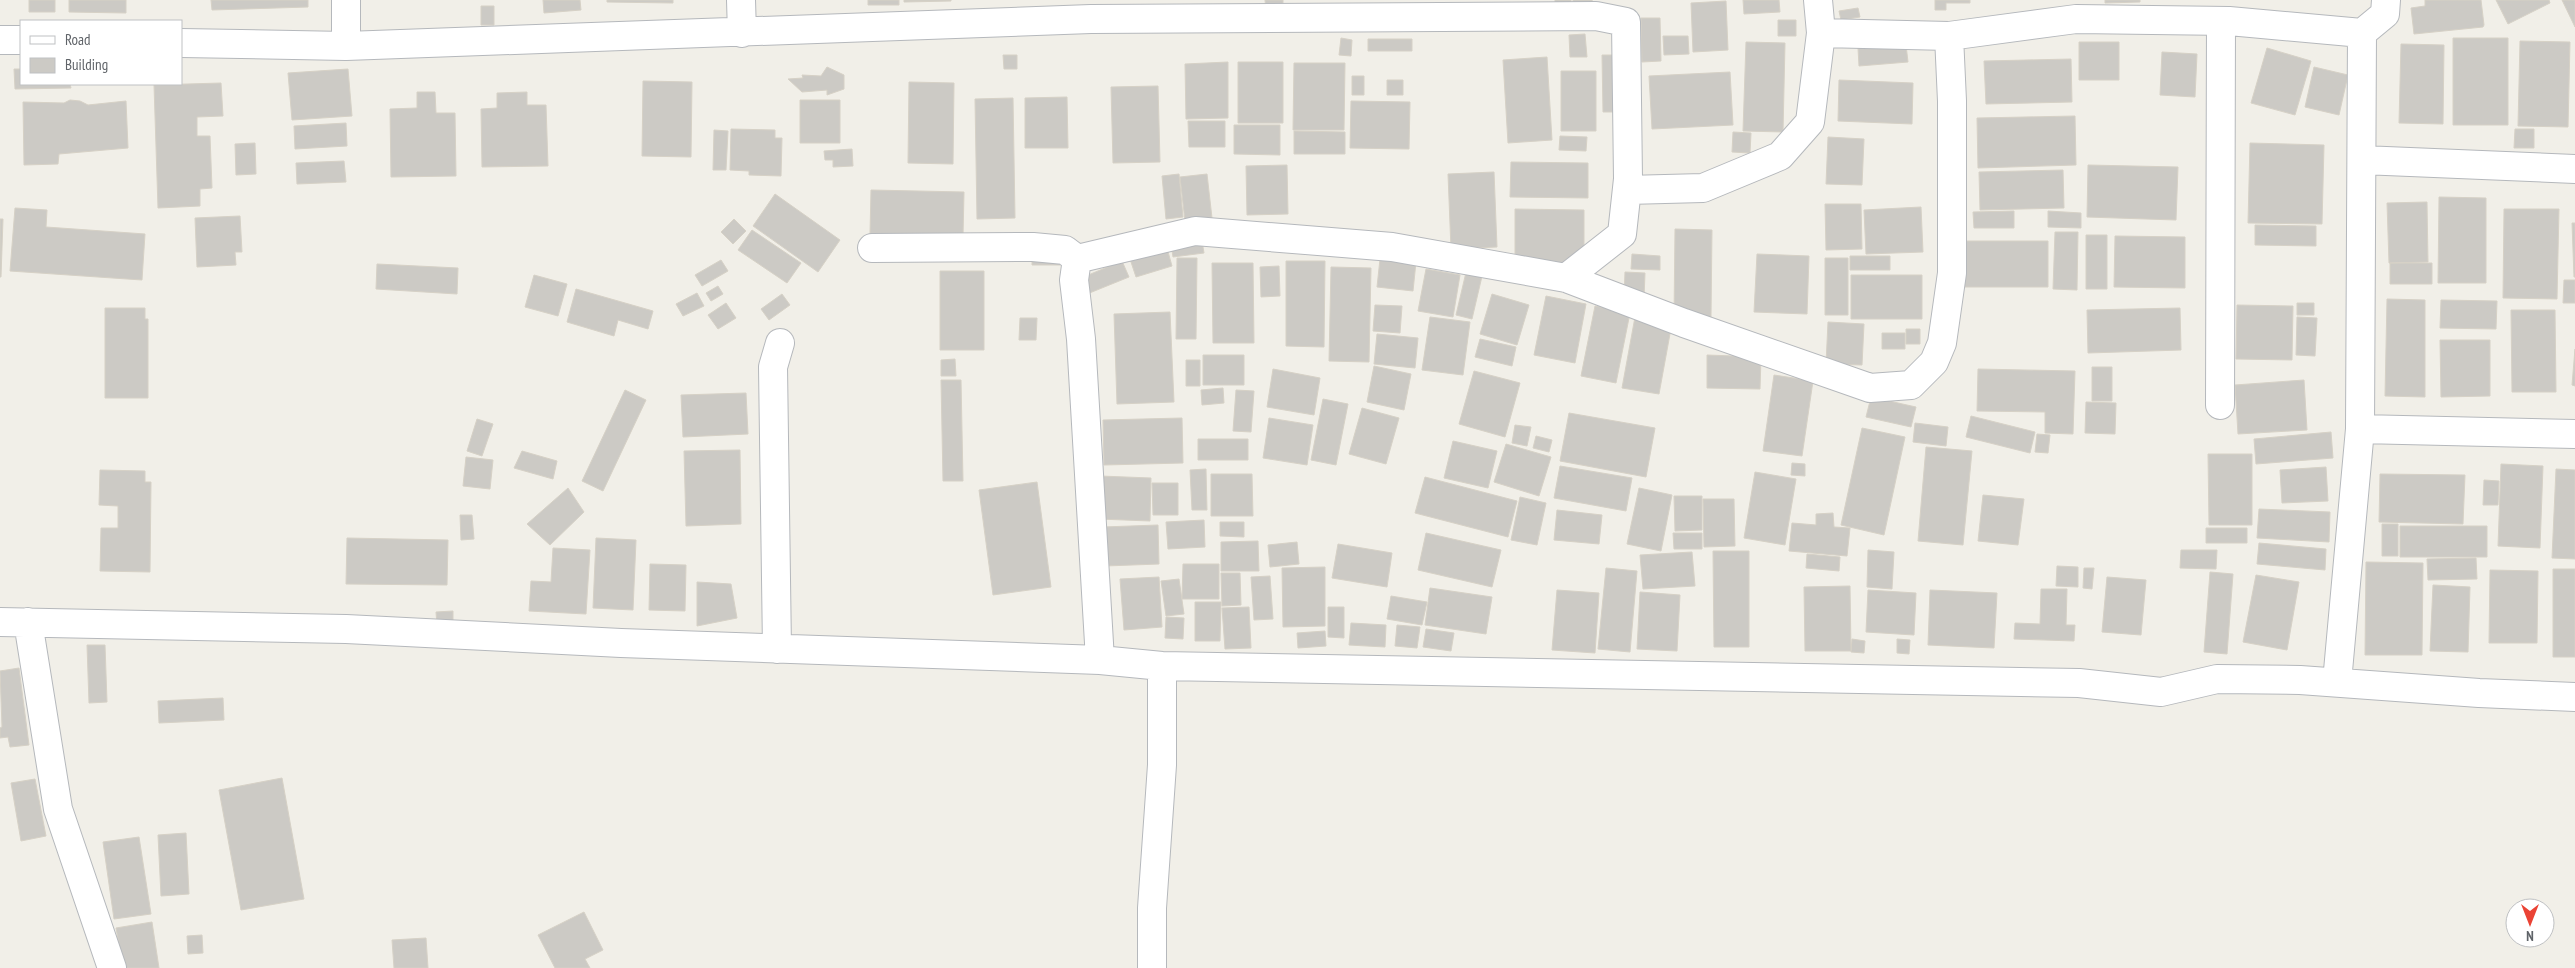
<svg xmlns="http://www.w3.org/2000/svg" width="2575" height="968" font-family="'PT Sans Narrow',sans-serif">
  <rect width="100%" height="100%" fill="#f1efe8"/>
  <path fill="#cccac5" stroke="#d6d1c6" d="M29,0H55V12H29Z
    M69,0H126V13L69,12Z
    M211,0H308V7L212,10Z
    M543,0H580L581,10L544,13Z
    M607,0H673V3L607,2Z
    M868,0H899V5H868Z
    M904,0H951V1L904,2Z
    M1265,0H1283V10L1266,11Z
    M1555,0H1571V3L1555,4Z
    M1573,0H1592L1593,4L1573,5Z
    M1743,0H1779L1780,12L1744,14Z
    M1935,0H1970V3H1946V10H1935Z
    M2105,0H2140V2L2105,3Z
    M2425,0H2481L2484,25L2483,27L2414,34L2411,8L2425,6Z
    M2496,0H2549L2550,3L2508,24Z
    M2562,0H2575V27Z
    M1726,1L1728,50L1693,52L1691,3Z
    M481,6H494V25H481Z
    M1858,8L1860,17L1841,20L1839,11Z
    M1641,18H1660L1661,61L1642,62Z
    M1778,20H1796V36H1778Z
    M1585,34L1587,57H1570L1569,35Z
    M1663,36H1688L1689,54L1664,55Z
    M1341,38L1352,40L1351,56L1339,55Z
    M2453,38H2508V125H2453Z
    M1368,39H1412V51H1368Z
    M2520,41L2570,42L2568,127L2518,126Z
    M1746,42L1785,43L1783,132L1743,131Z
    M2079,42H2119V80H2079Z
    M2401,44L2444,45L2443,124L2399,123Z
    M1906,45L1908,62L1859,66L1858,48Z
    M2267,48L2311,61L2295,115L2251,103Z
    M2162,52L2197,54L2195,97L2160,95Z
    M1003,55H1017V69H1004Z
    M1602,55H1617L1618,112H1603Z
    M1547,57L1552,140L1508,143L1503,60Z
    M2071,59L2072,102L1986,104L1984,61Z
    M1228,62V118L1186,119L1185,64Z
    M1238,62H1283V123H1238Z
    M1294,63H1345L1344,130H1293Z
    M827,67L844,75V89L827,95V90L802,92L788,79L803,78L802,75L821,76Z
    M2314,67L2348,75L2339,115L2305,107Z
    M14,69H21V84H70L71,88L15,89Z
    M348,69L352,116L292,120L288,73Z
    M1561,71H1596V131H1561Z
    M1730,72L1733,125L1652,129L1649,76Z
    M1352,76H1364V95H1352Z
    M1387,80H1403V95H1387Z
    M1839,80L1913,83L1912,124L1838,121Z
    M643,81L692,82L691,157L642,156Z
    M909,82L954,83L953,164L908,163Z
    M221,83L223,116L197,117V136H210L212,188L200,189V206L158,208L154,85Z
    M1158,86L1160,162L1113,163L1111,87Z
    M417,92H435L436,113H455L456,176L391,177L390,109L417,108Z
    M527,92V105H546L548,166L482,167L481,109L497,108V93Z
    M1067,97L1068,148H1025V98Z
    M1013,98L1015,218L977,219L975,99Z
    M70,100L80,101L88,105L126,101L128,148L59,154L58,164L24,165L23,102L64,103Z
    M800,100H840V143H800Z
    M1351,101L1410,102L1409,149L1350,148Z
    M2075,116L2076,165L1978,168L1977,118Z
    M1188,121H1225V147H1189Z
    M346,123L347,146L295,149L294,126Z
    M1234,125H1280V155L1234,154Z
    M731,129L775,130V138H782L781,176L749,175V171L730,170Z
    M2515,129H2534V148H2514Z
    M714,130L728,131L726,170H713Z
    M1294,131L1345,132V154H1294Z
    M1733,132L1751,133L1750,153L1732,152Z
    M1560,136L1587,137L1586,151L1559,150Z
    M1828,137L1864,139L1862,185L1826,184Z
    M255,143L256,174L236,175L235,144Z
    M2250,143L2324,145L2322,224L2248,223Z
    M852,149L853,166L833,167V160H825L824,151Z
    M344,161L346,182L297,184L296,163Z
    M1511,162L1588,163V198L1510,197Z
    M1287,165L1288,214L1247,215L1246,166Z
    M2088,165L2178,167L2176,220L2087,217Z
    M2063,170L2064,208L1980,210L1979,172Z
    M1494,172L1497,247L1451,249L1448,174Z
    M1179,174L1183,217L1166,219L1162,176Z
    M1207,174L1212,218L1185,221L1180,177Z
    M871,190L964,192L963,236L870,234Z
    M775,194L840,240L818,272L753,226Z
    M2439,197L2486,198V283H2438Z
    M2427,202L2428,262L2389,263L2387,203Z
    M1825,204H1861L1862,249L1826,250Z
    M1921,207L1923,252L1866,254L1864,210Z
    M15,208L47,210L46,227L145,234L142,280L10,271Z
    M1515,209L1584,210V263L1515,262Z
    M2504,209H2559L2557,299L2503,298Z
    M2014,211V228H1974L1973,212Z
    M2048,211L2081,213V228L2048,227Z
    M240,216L242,252H235L236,265L197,267L195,218Z
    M0,219H3L1,277H0Z
    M734,219L746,231L733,244L721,232Z
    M2572,223H2575V277H2574Z
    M2255,225L2316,226V246L2255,245Z
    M1675,229L1712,230L1711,317H1674Z
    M752,230L801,263L787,283L738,250Z
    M2055,232H2078L2077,290L2053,289Z
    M2086,235H2107V289H2086Z
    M2115,236L2185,237V288L2114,287Z
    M1202,241L1204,253L1173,257L1171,245Z
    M1963,241H2048V287H1963Z
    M1167,248L1172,266L1136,277L1130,259Z
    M1632,254L1660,256V270L1631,269Z
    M1757,254L1809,256L1807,314L1754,312Z
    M1032,255H1060V265H1032Z
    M1850,256H1890V270H1850Z
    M1177,258H1197L1196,339H1176Z
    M1825,258H1848V315H1825Z
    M1380,259L1416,262L1413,291L1377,287Z
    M721,260L728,271L702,286L695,275Z
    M1122,261L1129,277L1087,294L1081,278Z
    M1286,261H1325L1324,347L1286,346Z
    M1212,263H1253L1254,343H1213Z
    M2390,263H2432V284H2390Z
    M377,264L458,268L457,294L376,289Z
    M1279,266L1280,296L1261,297L1260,267Z
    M1331,267L1371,268L1369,362L1329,361Z
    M1467,268L1483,272L1472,319L1456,315Z
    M1426,269L1460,275L1453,317L1418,311Z
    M940,271H984V350H940Z
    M1625,272L1645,273L1644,298L1624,297Z
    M534,275L567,284L558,316L525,307Z
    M1851,275H1922V319H1851Z
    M2564,280H2575V303H2563Z
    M718,286L723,294L711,301L706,293Z
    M576,289L653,311L648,329L618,320L614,336L567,322Z
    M697,293L704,306L683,316L676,304Z
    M782,294L790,305L769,320L761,309Z
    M1492,294L1529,305L1517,345L1480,334Z
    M1546,296L1586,304L1575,363L1534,355Z
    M2387,299L2425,300V397L2385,396Z
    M2441,300L2497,301L2496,329L2440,328Z
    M726,303L736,318L718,329L708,315Z
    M2297,303H2314V315H2297Z
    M1375,305L1402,306L1400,333L1373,331Z
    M2237,305L2293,306L2292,360L2236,359Z
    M1595,306L1630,313L1616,383L1581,376Z
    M105,308H145V319H148V398H105Z
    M2180,308L2181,350L2088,353L2087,310Z
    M2511,310H2555L2556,392H2512Z
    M1170,312L1174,402L1117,404L1114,314Z
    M1430,317L1470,322L1463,375L1422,370Z
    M1635,317L1672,323L1659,394L1622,388Z
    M2297,317L2317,318L2315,356L2296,355Z
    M1020,318H1037L1036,340H1019Z
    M1828,322L1864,324L1862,365L1826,364Z
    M1906,329H1920V344H1906Z
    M1882,333H1905V349H1882Z
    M1377,334L1418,338L1415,368L1374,364Z
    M1480,339L1516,347L1512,366L1475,357Z
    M2440,340H2490V396L2441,397Z
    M2575,349V386L2572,385Z
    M1203,355H1244V385H1203Z
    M1707,355L1761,357L1760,389L1707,388Z
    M955,359L956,376H941V360Z
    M1186,360H1200V386H1186Z
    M1374,366L1411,374L1404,410L1367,402Z
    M2092,367H2112V401H2092Z
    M1273,369L1320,378L1314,415L1267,407Z
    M1978,369L2075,371L2073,434L2045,433V412L1977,411Z
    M1474,371L1520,383L1505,437L1459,424Z
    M1774,375L1813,381L1802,456L1763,451Z
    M941,380H961L963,481H943Z
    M2304,380L2307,430L2238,434L2235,385Z
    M1223,388L1224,403L1202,405L1201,390Z
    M625,390L646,400L603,491L582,481Z
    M1236,390L1254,391L1251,432L1233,431Z
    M746,393L748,434L683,437L681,395Z
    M1871,397L1916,407L1911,427L1866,417Z
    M1323,399L1348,404L1336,465L1311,460Z
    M2086,402L2116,403L2115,434L2085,433Z
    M1362,408L1399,418L1386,464L1349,454Z
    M1569,413L1655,428L1646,477L1560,461Z
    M1971,416L2035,432L2030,453L1966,437Z
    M1182,418L1183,463L1104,465L1103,420Z
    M1269,418L1313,425L1307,465L1263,458Z
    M477,419L493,424L482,456L467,451Z
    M1915,423L1948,427L1946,446L1913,442Z
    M1515,425L1531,427L1527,446L1512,443Z
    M1862,428L1905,437L1884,535L1841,525Z
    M2331,432L2333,458L2256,464L2254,439Z
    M2037,434L2050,435L2048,453L2035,452Z
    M1536,436L1552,440L1549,452L1533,448Z
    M1198,439H1248V460H1198Z
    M1453,441L1497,451L1488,488L1444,478Z
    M1506,444L1551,457L1539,496L1494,482Z
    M1926,447L1972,451L1963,545L1918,541Z
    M740,450L741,524L686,526L684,451Z
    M522,451L557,461L553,479L514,468Z
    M2208,454H2252V525H2209Z
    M466,457L493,460L490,489L463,486Z
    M1792,463L1805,464V476L1791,475Z
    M2501,464L2543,466L2540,548L2498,546Z
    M1560,466L1632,478L1626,511L1554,498Z
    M2326,467L2328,501L2282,503L2280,470Z
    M1206,469L1207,510H1192L1190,470Z
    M2556,469L2575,470V559L2552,558Z
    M100,470L145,471V482H151L150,572L100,571L101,528H118V506L99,505Z
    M1755,472L1796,479L1785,545L1744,538Z
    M1211,474H1252L1253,516H1211Z
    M2380,474L2465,475L2463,524L2379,522Z
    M1100,476L1151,478L1150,521L1099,519Z
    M1425,477L1517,501L1508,537L1415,513Z
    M2484,480L2499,481L2498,505H2483Z
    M1037,482L1051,587L993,595L979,490Z
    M1152,483H1178V515H1153Z
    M568,488L584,512L550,545L527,524Z
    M1639,488L1672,495L1661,551L1627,544Z
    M1983,495L2024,499L2018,545L1978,541Z
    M1674,496H1702V530L1675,531Z
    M1520,497L1546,503L1537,545L1511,540Z
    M1703,499H1734L1735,546L1704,547Z
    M2259,509L2330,512L2329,542L2257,538Z
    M1557,510L1602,515L1599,544L1554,540Z
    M1833,513L1834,527L1850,528L1847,556L1789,551L1792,523L1816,525V514Z
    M460,515H472L474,539L461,540Z
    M1204,520L1205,547L1168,549L1166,522Z
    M1220,522H1244V537L1220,536Z
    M2382,524H2398V556H2382Z
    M1158,525L1159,564L1105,566L1103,527Z
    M2400,526H2487V557H2400Z
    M2206,528H2247V543H2206Z
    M1426,533L1501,550L1492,587L1418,570Z
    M1673,533H1702V549H1674Z
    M347,538L448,540L447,585L346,584Z
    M596,538L636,540L633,610L593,608Z
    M1258,541L1259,571H1221V542Z
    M1297,542L1299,564L1270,567L1268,545Z
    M2259,543L2326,549L2325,570L2257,564Z
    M1338,544L1392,553L1387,587L1332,578Z
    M553,548L590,550L586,614L529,611L531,581L551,582Z
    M1868,550L1894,552L1892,589L1867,587Z
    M2181,550H2217L2216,569L2180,568Z
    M1713,551H1749V647H1714Z
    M1692,552L1695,586L1643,589L1640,555Z
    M1807,554L1840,557L1839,571L1806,568Z
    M2476,558L2477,579L2428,580L2427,559Z
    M2366,562L2423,563L2422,655H2365Z
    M650,564L686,565L685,611L649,610Z
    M1183,564H1219V599H1182Z
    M2057,566L2078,567V587L2056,586Z
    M1325,567V626L1283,627L1282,568Z
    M1606,568L1637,571L1630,652L1598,649Z
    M2084,568H2094L2092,589L2083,588Z
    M2553,569H2575V657H2553Z
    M2490,570L2538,571L2537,643H2489Z
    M2210,572L2233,574L2227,654L2204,652Z
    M1221,573H1240L1241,605L1222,606Z
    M2256,575L2299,582L2287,650L2243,642Z
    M1270,576L1273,619L1254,620L1251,577Z
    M1159,577L1162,627L1124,630L1120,579Z
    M2107,577L2146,580L2141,635L2102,632Z
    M1179,579L1184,614L1166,616L1161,581Z
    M697,582L731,584L737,618L697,626Z
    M2433,585L2470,587L2468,652L2430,651Z
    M1850,586L1851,651H1805L1804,587Z
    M1430,588L1492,597L1486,634L1425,625Z
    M2041,589H2067L2066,625H2075L2074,641L2014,639L2015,623L2040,624Z
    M1557,590L1599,593L1595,653L1552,650Z
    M1868,590L1916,593L1914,635L1866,632Z
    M1930,590L1997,593L1994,648L1928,645Z
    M1640,592L1680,595L1677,651L1637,649Z
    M1391,596L1427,602L1422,625L1387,619Z
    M1195,602H1221L1220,641H1195Z
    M1249,607L1251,648L1225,649L1222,608Z
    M1328,607H1344V638L1328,637Z
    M453,611V624L437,625L436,612Z
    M1166,617L1184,618L1183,639L1165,638Z
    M1351,623L1386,625L1385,647L1349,645Z
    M1397,625L1420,627L1417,648L1395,646Z
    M1426,629L1454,633L1451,651L1423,647Z
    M1325,631L1326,646L1298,648L1297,633Z
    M1852,639L1865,641L1864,653L1851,652Z
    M1897,639L1910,640L1909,654L1897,653Z
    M87,645H105L107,702L89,703Z
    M19,668L29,745L10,747L8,737L0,738V728L2,727L0,671Z
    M223,698L224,720L159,723L158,701Z
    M282,778L304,899L241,910L219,790Z
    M35,779L46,836L21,841L11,783Z
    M186,833L189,894L161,896L158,835Z
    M139,837L151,914L114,919L103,842Z
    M584,912L603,950L585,959L590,968H555L538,935Z
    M152,922L159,968H123L116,928Z
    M202,935L203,953L188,954L187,936Z
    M426,938L428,968H394L392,940Z"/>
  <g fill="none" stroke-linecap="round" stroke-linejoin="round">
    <g stroke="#b5b8bc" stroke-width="30">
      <path id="minor" d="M346,0V46
        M741,0L742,33
        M1821,33L1949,36L2076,19L2229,21L2362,33L2385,14L2386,0
        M0,40H21
        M181,43L346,46L1091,19L1596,16L1626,22L1628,179L1622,234L1566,278
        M2362,160L2575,169
        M1627,190L1703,188L1780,156L1810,122L1821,33L1818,0
        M872,248L1033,247L1065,250L1077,259L1195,231L1392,247L1566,278L1684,323L1870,388L1911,385L1934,362L1942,343L1952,273V101L1949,36
        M1077,259L1074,280L1081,339L1100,660
        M2220,405L2221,21
        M2360,429L2575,434
        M0,622L346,629L621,643L1100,660L1162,666L2079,683L2161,692L2217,679L2300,680L2479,693L2575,697
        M28,622L58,809L112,968
        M777,649L773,367L780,343
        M2337,682L2360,429L2362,33
        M1152,968V908L1162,765V666"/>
    </g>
    <use href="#minor" stroke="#fff" stroke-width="28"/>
  </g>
  <rect x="20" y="20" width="162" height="65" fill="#ffffff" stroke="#bfc1c3"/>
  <rect x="30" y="36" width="25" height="8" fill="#ffffff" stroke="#bfc1c3"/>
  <text x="65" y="45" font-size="15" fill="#5f6368">Road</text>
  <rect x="30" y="58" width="25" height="15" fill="#cccac5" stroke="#bfc1c3"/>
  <text x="65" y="70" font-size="15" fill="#5f6368">Building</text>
  <g transform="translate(2530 923) rotate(180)"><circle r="24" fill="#ffffff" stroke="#bfc1c3"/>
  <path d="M0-4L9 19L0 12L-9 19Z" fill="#ea4335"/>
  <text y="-8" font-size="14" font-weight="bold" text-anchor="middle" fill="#5f6368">N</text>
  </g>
</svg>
